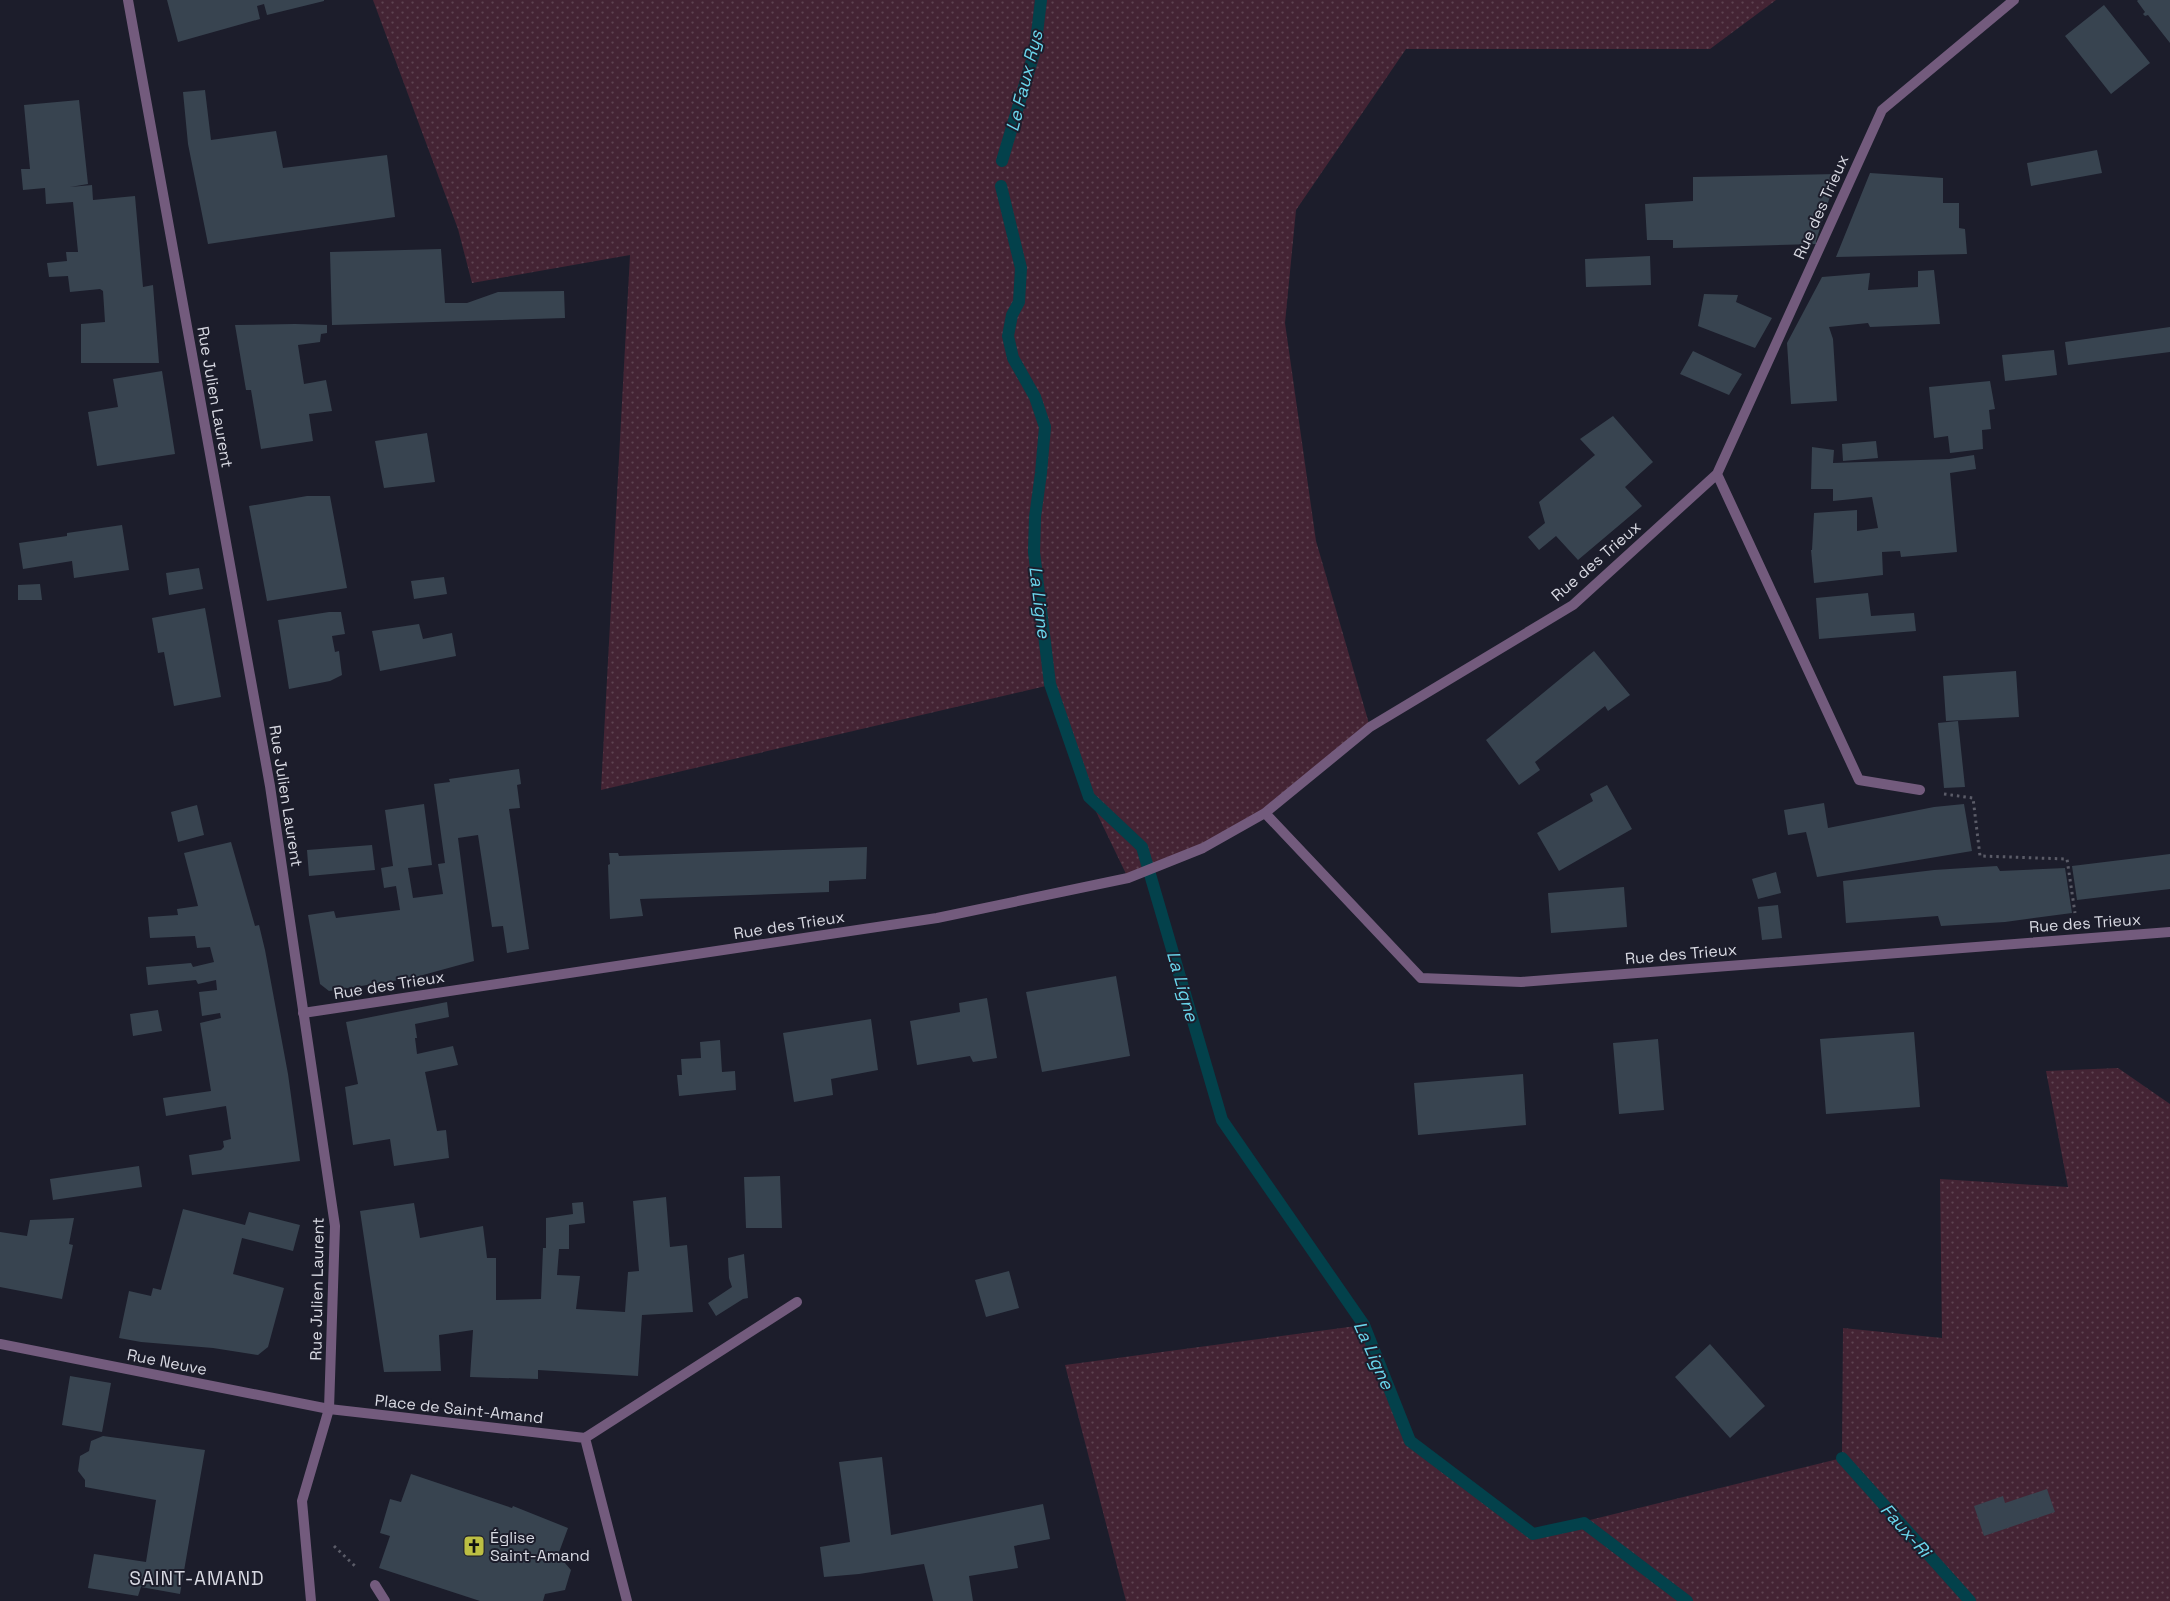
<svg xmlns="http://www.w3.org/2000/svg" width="2170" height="1601" font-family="'Space Grotesk',sans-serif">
  <defs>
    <pattern id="green-dots" width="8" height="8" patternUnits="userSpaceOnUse" patternTransform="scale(1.25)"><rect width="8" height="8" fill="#442434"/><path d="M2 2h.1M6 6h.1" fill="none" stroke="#5e4351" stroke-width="1.8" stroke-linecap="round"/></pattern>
  </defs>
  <rect width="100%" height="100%" fill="#1c1d2b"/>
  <path fill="url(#green-dots)" d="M373,0H1776L1710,49H1406L1296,210L1285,323L1316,541L1370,727L1265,813L1203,848L1128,878L1089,797L1050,685L601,790L630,255L472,283L458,229Z
    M2118,1068L2170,1104V1601H1126L1065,1365L1364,1325L1410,1441L1533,1534L1842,1458L1843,1328L1942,1338L1940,1179L2068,1187L2046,1071Z"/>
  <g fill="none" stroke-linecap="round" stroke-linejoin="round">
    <path stroke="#03414b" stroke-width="12" d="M1002,161L1035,50L1041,0
      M1001,186L1021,268L1019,302L1012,315L1008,336L1013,358L1035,397L1045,427L1041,473L1035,517L1034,552L1050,684L1089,797L1142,847L1222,1120L1364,1325L1410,1441L1533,1534L1584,1523L1687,1601
      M1842,1458L1970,1601"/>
  </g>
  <path fill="#384450" d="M167,0H324V1L267,15L264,4L257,6L260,19L178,42Z
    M2138,0H2170V43L2148,15L2145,16L2143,14L2145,12L2137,1Z
    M2104,5L2150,63L2111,94L2065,36Z
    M205,90L211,140L276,131L283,168L387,155L395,217L208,244L188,144L183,92Z
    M79,100L88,184L70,187L92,185L93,200L135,196L143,287L153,285L159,363H81V324L105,322L103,291L100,289L70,292L68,276L49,277L47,263L67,261L66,252H78L73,202L46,204L45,188L23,190L21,169H30L24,105Z
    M2097,150L2102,173L2031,186L2027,163Z
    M1870,173L1943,178V203H1959V228L1965,229L1967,254L1836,257Z
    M1837,174L1816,241V244L1673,248V240H1647L1645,204L1693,201V177Z
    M441,249L445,303H467L498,292L564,291L565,318L332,325L330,252Z
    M1650,256L1651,285L1586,287L1585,259Z
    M1934,270L1940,324L1870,327L1868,323L1829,327L1833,339L1837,401L1791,404L1787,343L1822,277L1870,273L1868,290L1918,287V271Z
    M1704,294L1738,295L1736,302L1772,318L1755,348L1698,326Z
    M295,324L327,325V333L321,334L320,342L298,345L304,384L326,380L332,411L309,414L313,441L261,449L251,390H246L235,325Z
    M2170,327V352L2068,365L2065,342Z
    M2054,350L2057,375L2005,381L2002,355Z
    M1693,351L1742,374L1729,395L1680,374Z
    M162,371L175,454L97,466L88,412L118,407L113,379Z
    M1990,381L1995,409L1989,410L1991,429L1982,430L1983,449L1950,453L1948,436L1934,438L1929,387Z
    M1613,416L1653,462L1625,487L1642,506L1578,560L1556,536L1539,550L1528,537L1545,523L1539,502L1595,455L1580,439Z
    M427,433L435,482L384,488L375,441Z
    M1876,441L1878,458L1843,461L1842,444Z
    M1812,447L1834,450L1833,463L1949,459L1974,455L1976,469L1950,473L1957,552L1901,557L1900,551L1882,552L1883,575L1814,583L1811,550H1812L1814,513L1857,510V531L1878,528L1872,497L1833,501V489H1811Z
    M307,496H330L347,588L267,601L249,506Z
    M122,525L129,570L74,578L72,561L23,569L19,543L67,536V533Z
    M199,568L203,589L169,595L166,573Z
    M444,577L447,594L414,599L411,581Z
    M40,584L42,600H18V585Z
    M1868,593L1871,616L1914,613L1916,631L1819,639L1816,598Z
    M205,608L221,697L174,706L164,652L158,653L152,618Z
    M329,612H341L345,634L332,636L335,652L339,651L342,675L330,681L289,689L278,620Z
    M419,624L423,639L452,633L456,656L380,671L372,631Z
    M1594,651L1630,695L1608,711L1605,706L1535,762L1540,770L1519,785L1486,740Z
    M2016,671L2019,717L1946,721L1943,676Z
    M1958,721L1965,787L1944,788L1938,723Z
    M519,769L521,784L517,785L520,808L509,809L529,949L507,953L503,926L492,927L478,835L458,838L474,961L412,978L329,991L320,984L308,915L334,911L336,918L400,910L396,886L384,888L381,868L393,866L385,810L424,804L432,865L408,868L413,898L443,894L438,864L445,863L434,784L450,782L449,779Z
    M1607,785L1632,829L1559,871L1537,833L1593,801L1590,794Z
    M1824,803L1828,828L1934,807L1964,804L1972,851L1817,877L1806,832L1788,835L1784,810Z
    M197,805L204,835L178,842L171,812Z
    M231,842L255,926L259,925L265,950L288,1074L300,1161L192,1175L189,1155L221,1150L224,1147L223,1141L231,1139L226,1106L166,1116L163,1098L211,1091L200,1023L221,1018L220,1013L202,1016L199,992L217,990L216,980L198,984L196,980L148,985L146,967L191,963L193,967L214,962L210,947L197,948L195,936L150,938L148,917L178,915L177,909L198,906L184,853Z
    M372,845L375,870L309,876L307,850Z
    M867,847L866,879L829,881V892L640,899L643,916L610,919L608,865L610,864L609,853H618L619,856Z
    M2170,854V889L2077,900L2072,866Z
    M1997,866L2000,871L2065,868L2072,913L2005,922L1941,926L1938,916L1846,923L1843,881L1934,870Z
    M1776,872L1781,893L1758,899L1752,879Z
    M1624,887L1627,927L1551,933L1548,893Z
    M1778,905L1782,938L1762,940L1758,907Z
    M1116,976L1130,1056L1042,1072L1026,992Z
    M987,998L997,1058L973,1062L970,1056L917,1065L910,1021L960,1012L959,1003Z
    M447,1002L449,1017L415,1024L417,1038H415L417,1054L453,1046L458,1065L425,1072L437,1131L446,1130L449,1158L394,1166L390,1139L353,1145L345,1087L358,1084L346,1022Z
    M158,1010L162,1031L133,1036L130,1014Z
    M871,1019L878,1070L831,1079L833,1095L794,1102L783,1033Z
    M1914,1032L1920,1107L1826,1114L1820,1039Z
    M1658,1039L1664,1110L1619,1114L1613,1043Z
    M720,1040L722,1072L735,1071L736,1090L679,1096L677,1075H682L681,1059L701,1058L700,1042Z
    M1523,1074L1526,1125L1418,1135L1414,1083Z
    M139,1166L142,1187L53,1200L50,1179Z
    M780,1176L782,1228H746L744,1177Z
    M666,1197L670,1247L687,1245L693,1312L642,1315L638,1376L538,1370V1379L470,1377L473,1330L439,1335L441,1371L384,1372L360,1211L414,1203L420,1238L483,1226L487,1258H496V1300L541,1299L543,1248H546V1218L573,1214L572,1203L583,1202L585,1223L569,1225V1249H559L557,1275L580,1276L576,1309L625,1312L628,1272L639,1271L633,1201Z
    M183,1209L245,1225L249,1212L300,1225L293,1251L242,1238L233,1274L284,1288L268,1347L258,1355L213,1348L141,1342L119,1338L129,1291L151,1296L153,1288L161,1290Z
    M74,1218L69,1244L73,1245L62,1299L0,1287V1232L27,1236L30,1220Z
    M744,1254L748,1298L743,1299L716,1316L708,1303L732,1287L729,1278L728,1258Z
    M1009,1271L1019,1308L986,1317L975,1280Z
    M1710,1344L1765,1406L1730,1438L1675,1377Z
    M70,1376L111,1383L102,1432L62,1425Z
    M103,1436L205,1450L180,1594L141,1587L138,1596L88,1588L94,1554L146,1562L156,1500L85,1487V1480L78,1471L80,1456L89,1451L91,1441Z
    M882,1457L891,1535L1043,1504L1050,1539L1014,1546L1018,1568L969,1576L973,1601H933L924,1564L859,1574L824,1577L820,1547L850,1542L839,1462Z
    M411,1474L512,1508L513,1506L568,1528L558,1555L571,1570L565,1590L545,1594L543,1601H480L379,1568L390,1536L380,1533L390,1499L401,1502Z
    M2047,1489L2055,1512L1984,1536L1974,1506L2003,1496L2005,1503Z"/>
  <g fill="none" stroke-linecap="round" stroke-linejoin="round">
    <path stroke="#5b5c68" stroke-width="3" stroke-dasharray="2.5 4" stroke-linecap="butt" d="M1944,794L1973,798L1980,856L2067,859L2075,913
      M334,1546L357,1568"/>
    <path stroke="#735b7d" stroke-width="10" d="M1717,474L1859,780L1920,790
      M1265,813L1421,978L1521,982L2170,932
      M303,1013L937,918L1128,878L1203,848L1265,813L1370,727L1573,605L1717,474L1882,110L2014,0
      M0,1344L329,1409L585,1438L627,1601
      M585,1438L797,1302
      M375,1585L385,1601"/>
    <path stroke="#735b7d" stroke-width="10" d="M128,0L270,786L335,1226L329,1409L302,1501L311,1601"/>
  </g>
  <defs>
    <g id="church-square" transform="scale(1.125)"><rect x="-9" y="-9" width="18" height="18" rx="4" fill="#bdbf43" stroke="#1c1d2b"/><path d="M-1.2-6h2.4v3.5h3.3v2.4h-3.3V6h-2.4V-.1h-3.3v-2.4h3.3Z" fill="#111"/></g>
  </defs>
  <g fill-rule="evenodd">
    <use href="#church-square" x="474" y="1546"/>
  </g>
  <g text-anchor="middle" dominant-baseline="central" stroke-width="4" stroke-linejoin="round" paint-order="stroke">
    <g font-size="16" fill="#d8d9e2" stroke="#1c1d2b">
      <text transform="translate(1821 207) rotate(-66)">Rue des Trieux</text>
      <text transform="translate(215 397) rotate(80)">Rue Julien Laurent</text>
      <text transform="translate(1596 561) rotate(-41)">Rue des Trieux</text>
      <text transform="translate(286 796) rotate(81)">Rue Julien Laurent</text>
      <text transform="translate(2085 923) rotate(-4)">Rue des Trieux</text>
      <text transform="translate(789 925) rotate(-9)">Rue des Trieux</text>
      <text transform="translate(1681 954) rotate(-5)">Rue des Trieux</text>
      <text transform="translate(389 985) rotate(-9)">Rue des Trieux</text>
      <text transform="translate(317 1289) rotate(-89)">Rue Julien Laurent</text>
      <text transform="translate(167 1362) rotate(11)">Rue Neuve</text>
      <text transform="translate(459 1409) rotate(6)">Place de Saint-Amand</text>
    </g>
    <g font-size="16" fill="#d8d9e2" stroke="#1c1d2b" text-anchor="start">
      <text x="490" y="1537">Église<tspan x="490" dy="18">Saint-Amand</tspan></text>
    </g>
    <g font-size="18" font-style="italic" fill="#6ad6ec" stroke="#1c1d2b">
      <text transform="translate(1024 81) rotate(-76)">Le Faux Rys</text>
      <text transform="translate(1040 602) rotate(83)">La Ligne</text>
      <text transform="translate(1183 986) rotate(74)">La Ligne</text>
      <text transform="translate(1374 1355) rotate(66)">La Ligne</text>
      <text transform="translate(1906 1530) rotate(48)">Faux-Ri</text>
    </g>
    <g font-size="19" letter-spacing="1" fill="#d8d9e2" stroke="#1c1d2b">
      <text x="197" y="1578">SAINT-AMAND</text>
    </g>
  </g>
</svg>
